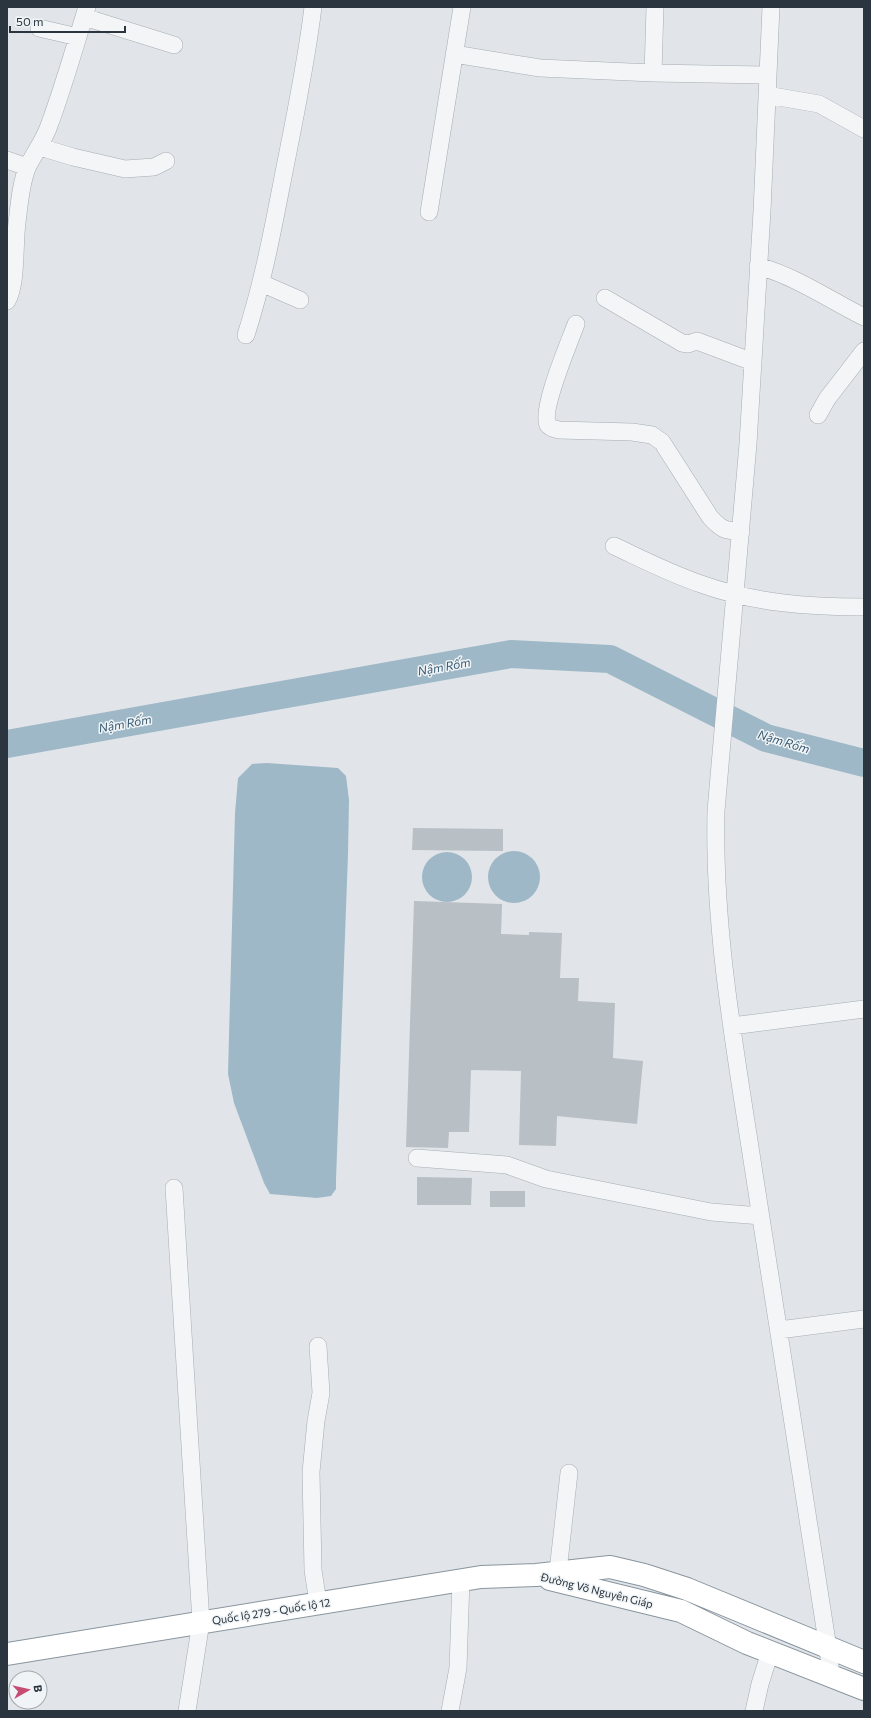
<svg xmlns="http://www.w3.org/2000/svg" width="871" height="1718" font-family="Commissioner,sans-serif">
  <rect width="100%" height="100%" fill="#e1e5e9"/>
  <path fill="#9eb8c7" d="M267,763L338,768L346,776L349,800L348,854L336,1180V1189L331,1196L317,1198L270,1194L264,1183L234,1103L228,1074L235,813L238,778L252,764Z
    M488 877a26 26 0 1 1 52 0a26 26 0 1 1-52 0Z
    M422 877a25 25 0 1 1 50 0a25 25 0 1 1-50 0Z"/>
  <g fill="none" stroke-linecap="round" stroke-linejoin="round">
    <path stroke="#9eb8c7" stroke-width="28" d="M7,744L511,654L610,659L766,738L864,763"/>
  </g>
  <path fill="#b8bfc5" d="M413,828L503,829V851L412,850Z
    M414,901L502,904L501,934L529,935V932L562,933L560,978H579L578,1001L615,1003L613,1058L643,1061L637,1124L557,1116L556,1146L519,1145L521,1071L471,1070L469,1132H449L448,1148L406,1147Z
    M417,1177L472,1178L471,1205H417Z
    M490,1191H525V1207H490Z"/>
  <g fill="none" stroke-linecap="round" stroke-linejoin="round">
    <g stroke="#a6adb3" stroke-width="18">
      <path id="minor" d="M771,7L762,211L748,444L716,811C713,932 736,1054 754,1173C779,1332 804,1490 828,1648L831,1676
        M84,17L174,45
        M39,28L78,37
        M454,54L540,68L653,73L768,75
        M653,73L655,7
        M767,95L819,104L864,129
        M40,147L73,157L125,169L154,167L166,161
        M7,160L27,167
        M429,212L462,7
        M758,266C797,277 828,299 864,317
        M261,283L300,300
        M605,298L682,343L688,344L697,341L753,362
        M7,301C17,284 14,244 17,223C19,206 21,181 28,166C35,152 45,139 50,123C64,85 75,46 87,7
        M576,324C570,341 540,410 548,425C550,428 555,429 559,430L632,432L652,435L662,442L710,517C722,530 724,530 741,532
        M246,335C265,276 275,217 287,157C297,107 307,57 313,7
        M818,415L827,399L864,351
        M614,546C642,559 671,574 701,584C753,603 809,607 864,607
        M732,1026L864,1009
        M417,1158L507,1165L546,1179L711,1212L761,1216
        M174,1188L201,1622L187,1711
        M779,1330L864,1319
        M318,1346L321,1393L316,1421L311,1472L313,1570L318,1603
        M557,1580L569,1473
        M450,1711L458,1668L461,1580
        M754,1711L760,1684L770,1652"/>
    </g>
    <g stroke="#89959e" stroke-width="24">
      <path id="highway" d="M550,1579L681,1611L747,1643L864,1689
        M7,1654L481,1577L536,1575L610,1567L644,1575L687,1589L864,1662"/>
    </g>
    <use href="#minor" stroke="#f3f5f7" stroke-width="17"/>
    <use href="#highway" stroke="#fff" stroke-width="22"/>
  </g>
  <g text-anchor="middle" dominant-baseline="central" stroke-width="3" stroke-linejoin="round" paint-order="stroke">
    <g font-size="11" fill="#2a353f" stroke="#f0f4f6">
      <text transform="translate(597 1590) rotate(14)">Đường Võ Nguyên Giáp</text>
      <text transform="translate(271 1611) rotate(-9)">Quốc lộ 279 - Quốc lộ 12</text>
    </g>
    <g font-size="12" font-style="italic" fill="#375971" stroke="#f0f4f6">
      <text transform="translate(444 666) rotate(-10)">Nậm Rốm</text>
      <text transform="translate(125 723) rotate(-10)">Nậm Rốm</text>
      <text transform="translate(784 741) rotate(17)">Nậm Rốm</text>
    </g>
  </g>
  <rect width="871" height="1718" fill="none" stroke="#2a353f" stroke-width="16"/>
  <g transform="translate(28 1690) rotate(82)"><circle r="19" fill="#f0f4f6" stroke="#a1a8ad"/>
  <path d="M0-3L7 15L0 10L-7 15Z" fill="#c64d72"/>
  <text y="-6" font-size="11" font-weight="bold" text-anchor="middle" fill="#2a353f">B</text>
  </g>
  <path d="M10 26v6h115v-6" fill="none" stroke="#2a353f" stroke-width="2"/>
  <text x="16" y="26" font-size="12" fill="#2a353f" stroke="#f0f4f6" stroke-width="3" paint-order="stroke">50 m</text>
</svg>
